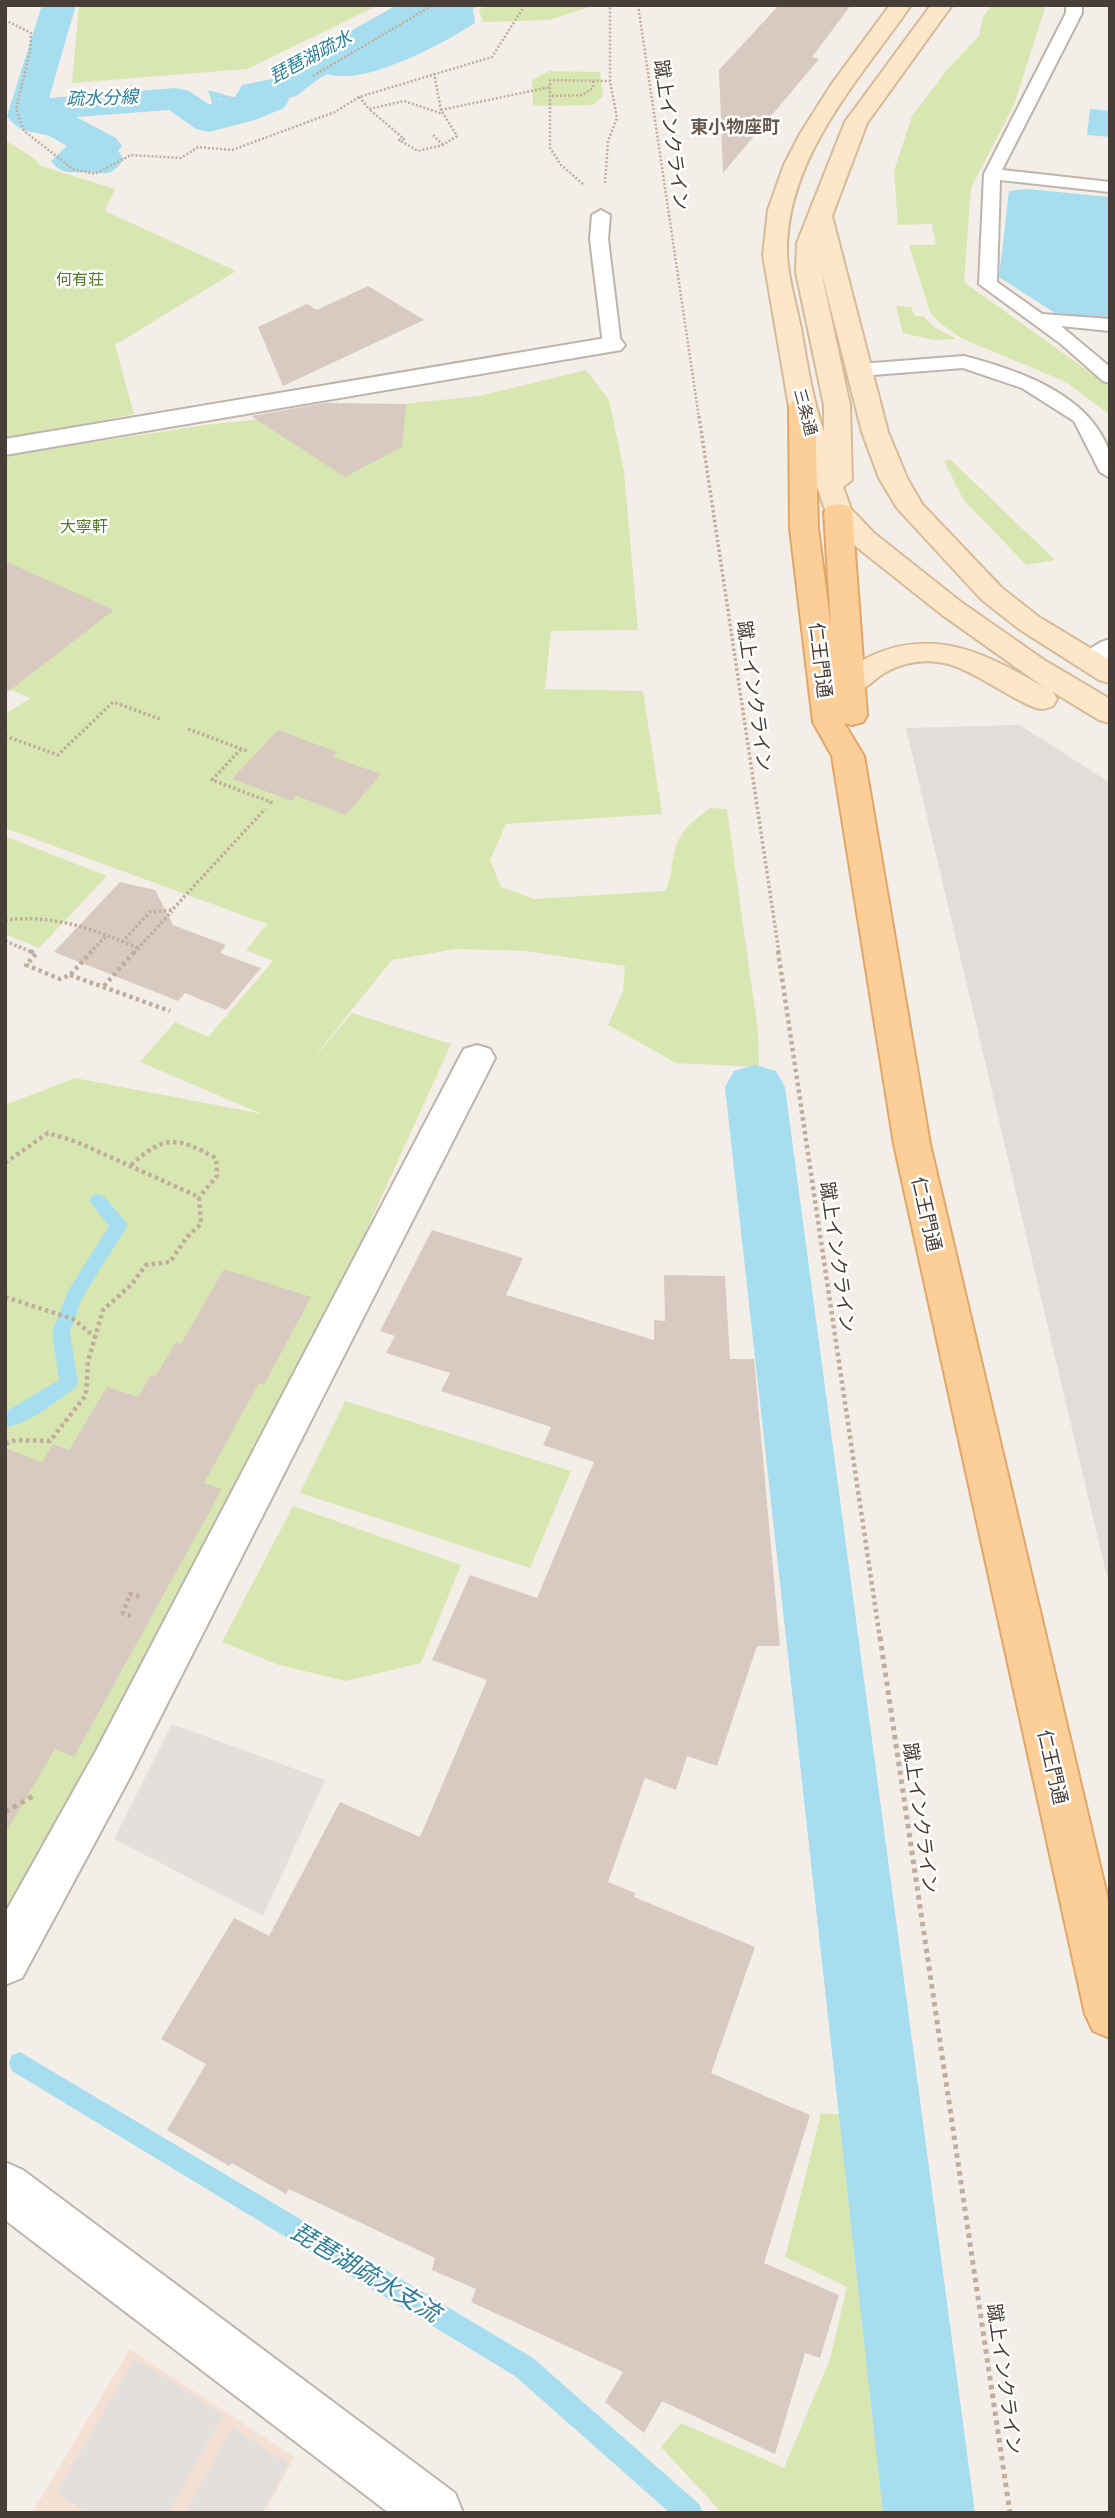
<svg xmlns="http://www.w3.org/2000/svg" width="1115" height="2518" font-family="Ubuntu,'Noto Sans JP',sans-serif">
  <rect width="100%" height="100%" fill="#f4eee8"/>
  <path fill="#f5e1d4" d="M130,2349L294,2457L265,2513H32Z"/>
  <path fill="#e3ddd9" d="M1020,725L1110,783V1589L906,728Z"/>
  <path fill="#d8e7b1" d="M79,5H379L247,69L72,83Z
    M485,5H596L549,20L483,22L479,10Z
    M992,5H1046L1014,105L971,188L964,282L1106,384L1110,389V415L1066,382L961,338L941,324L930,312L909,245H936L932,224L898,225L894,171L912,116L947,70L979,36L983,17Z
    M549,71L600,72L603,96L593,105L533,106L532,80Z
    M5,140L35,159L41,166L115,189L105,211L236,271L115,345L134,414L5,440Z
    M896,306L911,307L915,316H923L934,327L957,339L933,340L903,333Z
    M586,370L609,400L624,471L638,630L551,631L545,689L643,691L662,814L506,824L490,860L501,887L534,899L665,891C674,875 670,857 678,841C684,827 698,817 710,808L727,809L758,1032L759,1067L676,1063L608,1025L623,991L625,966L526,951L456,949L392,960L306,1067L352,1013L451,1044L261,1462L5,1945V1105L75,1078L262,1114L140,1062L175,1022L208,1037L273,961L246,950L267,924L5,828V714L31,698L5,688V456L205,425L479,396Z
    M951,460L1055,560L1026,565L963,499L944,461Z
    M5,836L107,876L39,948L5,934Z
    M345,1401L571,1471L530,1568L300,1493Z
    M293,1506L461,1565L421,1663L346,1681L279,1665L222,1642Z
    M821,2113L847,2115L871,2125L918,2513H722L661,2447L681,2423L784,2468L830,2359L847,2287L785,2257Z"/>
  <path fill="#e2dfdd" d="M172,1724L325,1780L263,1916L114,1839Z
    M135,2358L223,2415L169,2513H87L56,2492Z
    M232,2427L288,2463L262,2513H185Z"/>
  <path fill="#a6deef" d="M440,5H478L473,9L475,23C444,43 364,87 327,74Z
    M1090,109L1110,111V137L1087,135Z
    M1027,189L1110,197V318L1055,313L999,277L1009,191Z"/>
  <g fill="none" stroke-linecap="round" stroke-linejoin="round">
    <path fill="#a6deef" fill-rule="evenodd" d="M208,90L247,101L255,109L246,111L239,105L219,98L225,111L231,117L222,119L215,112Z
      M98,1194L104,1196L128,1225L82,1298L70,1332L78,1383L75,1388C58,1400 25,1427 5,1427V1412L59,1380L52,1332L68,1291L109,1226L89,1201L92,1196Z
      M20,2052L533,2358L699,2504L703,2513H670L515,2376L12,2071L9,2063L12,2055Z"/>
    <path fill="#a6deef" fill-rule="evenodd" d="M42,5H76L49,98L176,88L189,91L210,105L213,101L235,97L242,85L272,79L291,64L397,5H439L434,12L317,80L296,96L288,98L289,100L284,108L255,120L209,132L196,129L169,110L76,117L116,138L122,146L118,151L124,159C111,178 104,173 85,172C71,172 61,175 51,161L67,146C61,143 53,137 46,135C30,131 18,132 7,116Z
      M755,1065L776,1071L785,1087L975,2513H883L725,1087L734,1071Z"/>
  </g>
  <path fill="#d8cac0" d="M779,5H851L812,57L819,59L723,173L719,70Z
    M368,286L424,320L283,386L258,327L307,304L317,310Z
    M325,403L406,404L402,447L345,477L251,416Z
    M5,561L114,610L5,694Z
    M278,730L337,752L333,757L381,774L346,815L297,796L292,801L232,779Z
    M120,882L155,890L173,925L226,945L220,953L261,968L226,1010L185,993L178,1001L54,952Z
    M432,1230L523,1258L506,1295L654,1340V1320L665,1321L664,1275L725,1276L730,1359H754L780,1646H757L717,1766L687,1756L676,1790L645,1778L608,1882L635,1893L634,1897L755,1947L711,2073L810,2115L764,2263L839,2295L820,2358L805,2353L775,2454L662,2401L644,2433L605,2402L623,2372L471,2302L476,2289L432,2270L435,2258L289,2189L286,2194L232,2163L229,2166L167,2130L206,2064L161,2039L234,1918L269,1936L340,1802L420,1837L487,1680L432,1660L470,1575L537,1598L594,1462L543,1445L551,1427L441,1391L450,1373L386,1353L395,1336L380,1331Z
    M224,1269L311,1297L264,1385L259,1383L204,1483L222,1489L74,1757L55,1749L5,1834V1448L42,1462L53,1444L69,1450L107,1387L138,1397L151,1375L156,1376L176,1342L181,1344Z"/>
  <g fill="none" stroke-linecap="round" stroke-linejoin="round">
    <g stroke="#bfb4ab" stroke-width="4">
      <path id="service" d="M1066,5H1082V13L1002,170L1110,182V192L1000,180L997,282L1042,314L1110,319V331L1061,326L1110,367V383L1103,381L1061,344L979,284L984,174L1066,13Z
        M601,210L610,215L608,239L621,345L612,351L603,345L590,239L592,215Z
        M964,356C1018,370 1089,394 1109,451C1112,459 1110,470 1110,478L1100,472L1074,421L1022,388L963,368L860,376L851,370L860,364Z
        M1110,639V657L1097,666H1081L1078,661C1085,651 1098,642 1110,639Z"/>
    </g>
    <g stroke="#bfb4ab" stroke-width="4">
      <path id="minor" d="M612,337L621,340L625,345L621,350L5,455V439Z
        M477,1045L490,1049L495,1058L129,1779L22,1978L5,1985V1913L97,1749L459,1058L464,1049Z"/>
    </g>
    <g stroke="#bfb4ab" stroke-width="4">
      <path id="tertiary" d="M5,2162L23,2170L455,2493L463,2513H389L5,2220Z"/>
    </g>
    <g stroke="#d6bb9b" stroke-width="4">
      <path id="secondary" d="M890,5H911C860,79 785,158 787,254C788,278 796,304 801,328C807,363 812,398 824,432V405L796,272L797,243L845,122L931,5H952L867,123L832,216L888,432L907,478L922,504L1002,588L1039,617L1110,660V683L1099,680L1019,629L982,600L897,508L879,478L862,432L820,266L850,405L852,480L843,487L851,509L874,533L961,602L1044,660L1110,699V723L1099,720L1053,692L1057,699L1053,706C1049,707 1046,709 1042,709C1025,709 972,668 944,663C924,659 904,662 886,672C869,682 861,698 839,692L835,685C843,672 859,661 873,655C937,627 989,655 1045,688L941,614L854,545L828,518L789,407L763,255L768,210L784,165L800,134L831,85Z"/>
    </g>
    <g stroke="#e1a768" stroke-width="4">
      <path id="primary" d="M802,399L811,401L815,407L818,528L831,628L824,512L828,506L838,504L848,506L852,512L867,715L863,722L852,725L844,723L864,756L930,1144L1110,1908V2038L1093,2031L1085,2014L894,1144L832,756L813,722L790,528L789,407L793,401Z"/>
    </g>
    <path stroke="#c0ad9c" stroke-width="2.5" stroke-dasharray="2 2" stroke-linecap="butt" d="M638,5L699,418
      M5,20L31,33L30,52L16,109L24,131L73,169L95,174L131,155L181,158L198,147L232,150L335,112L359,97L492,57L525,5
      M434,73L441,110L457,136L443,145L418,151L399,140L404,139L369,109L404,101L443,114
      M313,76L433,5
      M552,96L582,95L593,88V80
      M359,97L369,109
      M441,110L550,87
      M433,135L443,145
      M605,183L608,141L617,118L610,81V5
      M583,184L561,165L550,148V80L610,81"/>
    <path stroke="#c0ad9c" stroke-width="3.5" stroke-dasharray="2.5 2.5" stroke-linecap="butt" d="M699,416L779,953
      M188,729L247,751
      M5,736L58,755L113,702L160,719
      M241,749L212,780L271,802L269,805
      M5,920C54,914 94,929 138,948
      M5,941L34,953
      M122,942L150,912L172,910L265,809
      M90,953L106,936
      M134,953L172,911"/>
    <path stroke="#c0ad9c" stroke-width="4.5" stroke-dasharray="3.5 3.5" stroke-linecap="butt" d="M30,951L36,954L26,965L60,979L70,975L92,951
      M778,951L880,1639
      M70,975L170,1011
      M104,986L135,951
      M5,1163L48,1133L77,1142L199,1197L201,1224L187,1237L170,1262L146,1265L131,1285L103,1310L88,1361L86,1395L50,1441L16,1440L5,1444
      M131,1165C165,1134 177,1137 216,1158L217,1176L199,1197
      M5,1297L73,1319L95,1337
      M131,1616L123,1613L130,1594L142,1597"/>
    <path stroke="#c0ad9c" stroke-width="5" stroke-dasharray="4.5 4.5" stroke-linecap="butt" d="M880,1637L1010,2513
      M5,1812L33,1796"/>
    <use href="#service" fill="#fff" fill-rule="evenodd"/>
    <use href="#minor" fill="#fff" fill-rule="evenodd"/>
    <use href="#tertiary" fill="#fff" fill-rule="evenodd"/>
    <use href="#secondary" fill="#fde7c8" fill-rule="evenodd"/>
    <use href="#primary" fill="#fcce98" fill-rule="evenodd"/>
  </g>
  <g text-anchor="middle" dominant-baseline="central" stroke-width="5" stroke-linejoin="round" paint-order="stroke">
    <g font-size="16" fill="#56782b" stroke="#fff">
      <text x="80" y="279">何有荘</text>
      <text x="84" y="526">大寧軒</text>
    </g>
    <g font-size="16" fill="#473e37" stroke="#fff">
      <text transform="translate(806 412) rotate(75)">三条通</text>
    </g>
    <g font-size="18" font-style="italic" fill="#2d7f99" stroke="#fff">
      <text transform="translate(310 56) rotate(-28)">琵琶湖疏水</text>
      <text transform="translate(102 97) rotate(-2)">疏水分線</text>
    </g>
    <g font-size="18" font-weight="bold" fill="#69594e" stroke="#fff">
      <text x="735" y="126">東小物座町</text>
    </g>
    <g font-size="19" fill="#473e37" stroke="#fff">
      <text transform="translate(672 135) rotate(82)">蹴上インクライン</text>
      <text transform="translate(821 660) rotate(83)">仁王門通</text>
      <text transform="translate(755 696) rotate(82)">蹴上インクライン</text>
      <text transform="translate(927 1214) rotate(77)">仁王門通</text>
      <text transform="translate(838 1257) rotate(82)">蹴上インクライン</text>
      <text transform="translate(1053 1767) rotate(77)">仁王門通</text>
      <text transform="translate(921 1818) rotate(82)">蹴上インクライン</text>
      <text transform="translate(1005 2379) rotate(82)">蹴上インクライン</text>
    </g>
    <g font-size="24" font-style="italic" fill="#2d7f99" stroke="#fff">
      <text transform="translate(366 2272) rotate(31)">琵琶湖疏水支流</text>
    </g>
  </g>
  <rect width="1115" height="2518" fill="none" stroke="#473e37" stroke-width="14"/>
</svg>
